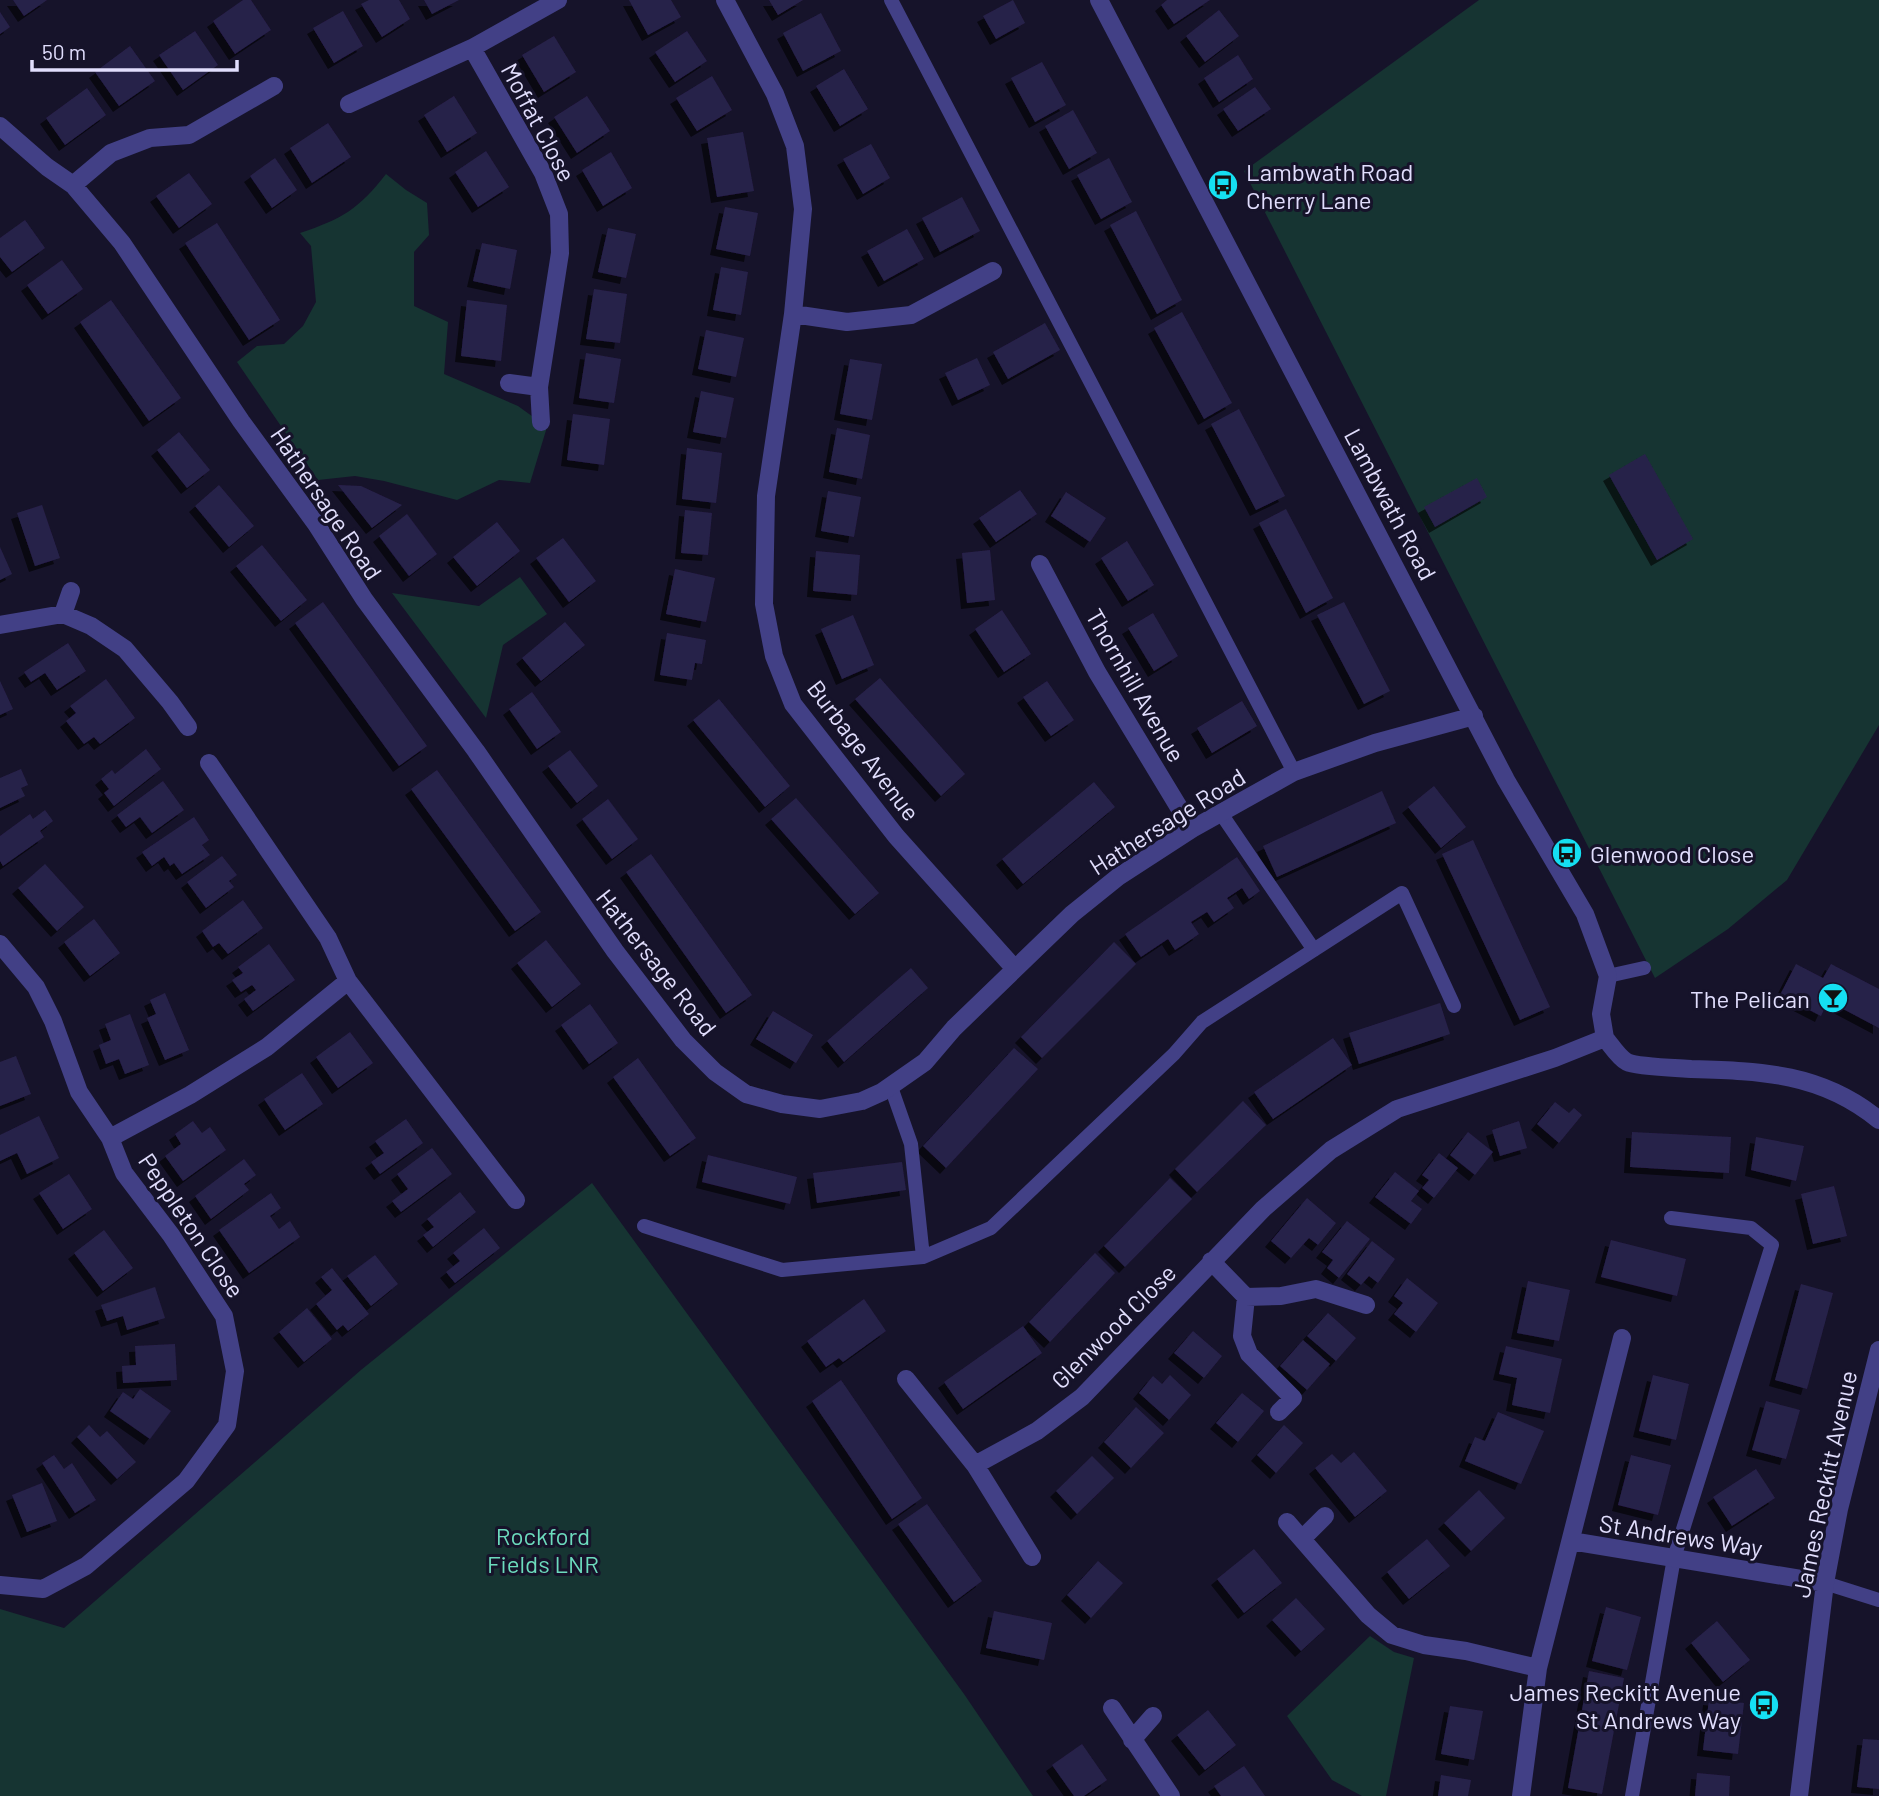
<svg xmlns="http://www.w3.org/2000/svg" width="1879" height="1796" font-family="Barlow,sans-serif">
  <defs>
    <filter id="shadow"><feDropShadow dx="-6" dy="6" stdDeviation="0" flood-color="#0009"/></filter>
  </defs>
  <rect width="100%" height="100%" fill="#16132a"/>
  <path fill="#163432" d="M1479,0H1879V725L1787,880L1728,929L1655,978L1244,171Z
    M386,174L406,190L427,203L429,235L414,252V306L448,322L444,374L518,406L547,427L530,483L499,480L457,500L384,481L355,476L318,480L237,362L257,346L284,344L303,326L316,302L311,246L300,233C342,219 359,209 386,174Z
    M520,577L547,614L503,645L486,718L392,593L479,606Z
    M592,1183L964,1694L1033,1796H0V1609L64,1628L361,1370Z
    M1370,1636L1394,1652L1414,1658L1386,1796H1362L1332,1780L1287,1716Z"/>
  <path fill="#28204a" filter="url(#shadow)" d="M13,0H47L24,16Z
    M243,0H251L271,30L235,54L213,21Z
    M369,0H399L410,19L382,37L361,4Z
    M424,0H459L432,14Z
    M629,0H671L681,17L648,35Z
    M769,0H803L778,15Z
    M1013,0L1025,23L996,39L983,16Z
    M1167,0H1210L1174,24L1161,5Z
    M1219,10L1239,36L1205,62L1186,36Z
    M343,11L363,46L334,63L313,28Z
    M0,12L10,27L0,34Z
    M821,13L841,51L803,71L783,33Z
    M195,31L218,65L183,90L159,55Z
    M687,31L707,61L675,82L655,52Z
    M554,36L576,72L544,92L522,55Z
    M130,46L155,81L119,106L95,72Z
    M1238,55L1253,79L1219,102L1204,78Z
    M1042,62L1066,105L1035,122L1011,78Z
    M844,69L868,109L840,126L816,86Z
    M712,76L732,110L697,131L676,98Z
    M1255,87L1271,109L1238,131L1223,109Z
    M87,88L106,115L65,145L46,118Z
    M454,96L477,133L447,152L424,115Z
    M587,96L610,131L577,153L554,117Z
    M1073,110L1097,153L1069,169L1045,126Z
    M328,123L351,157L312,183L290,148Z
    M743,132L754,191L717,197L707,138Z
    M871,144L890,178L863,194L843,159Z
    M486,151L509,187L478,207L455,172Z
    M611,152L632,188L603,206L582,170Z
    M275,158L297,190L272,208L250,176Z
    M1109,158L1132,202L1101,219L1077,175Z
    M189,173L212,204L179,228L156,196Z
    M962,197L980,231L940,252L922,218Z
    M725,207L758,213L750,256L716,249Z
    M1136,211L1182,300L1157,314L1110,225Z
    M25,220L45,248L12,272L0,257V238Z
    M217,223L280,320L249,340L185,243Z
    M608,228L636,234L626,278L598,272Z
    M907,229L924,259L884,281L867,251Z
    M482,243L517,250L510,289L473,281Z
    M62,260L83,289L48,314L27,285Z
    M721,267L748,272L741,315L713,310Z
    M594,289L627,294L620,343L586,339Z
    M111,300L181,398L149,421L80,322Z
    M467,300L507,305L501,361L461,356Z
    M1182,312L1232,403L1204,419L1154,328Z
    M1045,323L1060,350L1008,379L993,352Z
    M706,330L744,338L736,377L698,369Z
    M586,353L621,359L614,403L579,398Z
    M977,358L990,385L958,400L945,373Z
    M850,359L882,364L872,420L840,414Z
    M701,391L734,398L726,438L693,432Z
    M1239,409L1285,496L1256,510L1211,424Z
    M573,414L610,419L604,465L567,460Z
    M837,428L870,435L862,479L829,472Z
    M179,432L210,470L187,488L157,450Z
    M687,448L722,453L716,503L682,499Z
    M1645,454L1693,539L1657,560L1609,475Z
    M1477,478L1487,497L1435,527L1424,507Z
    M219,485L254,526L229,547L195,506Z
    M338,485L361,486L402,505L372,528Z
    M1020,490L1037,514L996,542L979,518Z
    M828,491L861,497L854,537L821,531Z
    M1066,492L1106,518L1090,542L1051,516Z
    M42,505L60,558L35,566L17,513Z
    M1286,509L1333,598L1306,613L1259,523Z
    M685,510L712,513L708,555L681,553Z
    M407,514L437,554L409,576L379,536Z
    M497,522L520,551L477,586L453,557Z
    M563,538L596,581L569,602L536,558Z
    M1127,541L1154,585L1128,601L1101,558Z
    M262,545L307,600L281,621L236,566Z
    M0,547L12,574L0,580Z
    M990,550L995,600L967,603L962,553Z
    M816,551L860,555L857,595L813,591Z
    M675,569L715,578L706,622L666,614Z
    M323,602L427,746L399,766L295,623Z
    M1344,602L1390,691L1364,704L1317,615Z
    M1002,610L1031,654L1004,672L975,629Z
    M1153,613L1178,656L1154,671L1128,628Z
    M853,615L874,665L842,679L821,629Z
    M565,622L585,645L541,681L522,658Z
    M667,633L706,640L702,664L695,663L692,680L660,675Z
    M68,643L86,671L57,690L45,673L31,682L24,672Z
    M880,678L965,774L941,796L855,699Z
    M106,679L135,718L100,744L94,737L84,744L66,721L76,713L70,706Z
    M0,681L13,709L0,715Z
    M1047,681L1074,720L1051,736L1023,697Z
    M532,692L561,732L537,749L509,709Z
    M719,699L790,786L765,807L693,720Z
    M1242,701L1257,726L1212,753L1197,728Z
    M146,749L161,769L114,806L104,793L109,789L101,779L112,770L115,774Z
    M570,750L598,786L577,803L548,766Z
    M21,769L28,785L21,788L25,796L0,808V778Z
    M437,770L541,912L515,931L411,789Z
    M163,781L184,810L152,833L140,817L126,827L117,815Z
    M1094,782L1115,807L1023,884L1002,859Z
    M1434,786L1466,827L1441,848L1408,807Z
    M1382,791L1396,823L1277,877L1263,846Z
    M796,798L879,893L855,914L771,819Z
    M608,799L638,839L612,859L582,819Z
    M45,810L53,821L40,831L44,837L3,866L0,861V836L30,814L33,819Z
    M194,817L209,840L202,845L210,855L182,874L174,863L170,866L164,857L152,866L142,852Z
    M1473,840L1550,1007L1520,1020L1442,854Z
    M651,854L752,995L726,1013L626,872Z
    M222,856L237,875L229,881L234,887L206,908L187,882Z
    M1237,857L1260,891L1249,899L1242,888L1227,898L1234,908L1214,922L1207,912L1191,922L1199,934L1186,943L1175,950L1168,939L1141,957L1125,934Z
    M45,864L84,907L57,931L18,888Z
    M243,900L263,928L228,954L219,943L213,947L202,931Z
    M94,919L120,953L90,976L64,942Z
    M546,940L581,984L552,1007L517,963Z
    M1114,942L1136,964L1042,1058L1021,1037Z
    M269,944L295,980L253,1011L244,999L256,990L252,985L241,992L232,980L243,973L238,967Z
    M1796,964L1823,978L1831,964L1879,989V1028L1828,1001L1821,1016L1780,995Z
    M911,968L928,988L844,1062L827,1041Z
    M165,993L189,1050L165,1060L147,1018L156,1014L150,1000Z
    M1440,1003L1450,1034L1359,1064L1349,1033Z
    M590,1004L618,1043L589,1064L561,1025Z
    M773,1011L813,1035L796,1063L756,1039Z
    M130,1014L149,1065L125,1074L119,1059L106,1064L99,1045L111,1040L105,1024Z
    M350,1032L373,1063L338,1088L316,1057Z
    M1333,1038L1352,1065L1273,1119L1254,1092Z
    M1014,1048L1038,1069L946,1168L923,1146Z
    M16,1056L31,1094L0,1106V1062Z
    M638,1058L696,1138L670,1156L613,1077Z
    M302,1073L323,1104L285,1130L264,1099Z
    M1243,1101L1266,1125L1197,1192L1175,1169Z
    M1555,1102L1569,1113L1574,1108L1582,1115L1559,1143L1537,1124Z
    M39,1116L59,1158L27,1174L17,1153L0,1161V1135Z
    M406,1119L423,1143L380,1174L371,1162L384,1153L375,1141Z
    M193,1121L202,1133L210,1127L226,1150L183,1181L165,1156L181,1144L175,1134Z
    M1519,1121L1527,1148L1500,1156L1492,1130Z
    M1468,1132L1493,1152L1475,1175L1450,1155Z
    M1632,1132L1731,1137L1729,1173L1630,1167Z
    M1756,1137L1804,1146L1796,1181L1751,1170Z
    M432,1148L452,1174L401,1212L392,1201L408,1189L397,1174Z
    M1439,1153L1458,1168L1434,1198L1422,1188L1429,1180L1422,1175Z
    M708,1155L797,1177L790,1204L702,1182Z
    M244,1159L256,1175L244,1184L249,1190L211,1219L195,1196Z
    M902,1162L906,1190L817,1203L813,1173Z
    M1395,1172L1419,1191L1411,1201L1422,1209L1411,1224L1375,1197Z
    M69,1174L92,1209L63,1229L39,1193Z
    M1170,1178L1192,1199L1125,1267L1104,1246Z
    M1834,1186L1847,1236L1813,1244L1801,1194Z
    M460,1192L476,1212L433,1247L423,1235L434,1227L427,1219Z
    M271,1193L281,1208L270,1216L279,1229L290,1221L300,1237L249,1273L219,1230Z
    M1307,1198L1336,1223L1318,1245L1309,1238L1291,1258L1271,1241Z
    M1347,1221L1370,1239L1339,1278L1327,1268L1333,1260L1322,1252Z
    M484,1228L500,1248L455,1283L446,1272L460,1261L453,1253Z
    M104,1230L133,1268L103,1291L74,1253Z
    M1611,1240L1686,1259L1677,1296L1601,1277Z
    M1372,1241L1395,1259L1378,1283L1369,1276L1361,1285L1347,1274Z
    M1095,1253L1115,1273L1050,1342L1029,1322Z
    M375,1255L398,1284L371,1306L347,1276Z
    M332,1268L369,1314L348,1331L343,1325L337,1330L316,1304L332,1290L321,1277Z
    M1407,1278L1438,1303L1416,1332L1394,1314L1403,1303L1394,1296Z
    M1528,1281L1570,1290L1559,1341L1517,1333Z
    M1801,1284L1833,1293L1807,1389L1775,1380Z
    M155,1287L165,1318L127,1330L123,1316L107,1321L101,1305Z
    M864,1299L886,1331L843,1362L839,1358L826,1367L807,1341Z
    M307,1308L332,1339L304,1362L279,1332Z
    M1328,1313L1356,1338L1336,1361L1307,1336Z
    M1023,1326L1042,1353L963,1409L944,1382Z
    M1193,1331L1222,1356L1204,1378L1174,1353Z
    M1303,1340L1330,1364L1307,1390L1280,1366Z
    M175,1344L177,1380L123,1383L122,1366L136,1365L135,1346Z
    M1506,1346L1562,1359L1550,1413L1512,1405L1517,1378L1499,1374Z
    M1170,1375L1191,1395L1169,1420L1139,1393L1153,1376L1162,1384Z
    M1653,1375L1689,1384L1676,1440L1639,1431Z
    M841,1380L922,1498L892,1519L812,1401Z
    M140,1389L171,1411L150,1439L110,1411L123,1392L133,1399Z
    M1242,1393L1264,1411L1238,1442L1216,1423Z
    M1766,1401L1800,1410L1786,1459L1752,1450Z
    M1136,1407L1164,1433L1131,1468L1104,1442Z
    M1498,1412L1544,1431L1521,1484L1465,1461L1475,1437L1485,1441Z
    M89,1425L100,1437L107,1431L136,1462L117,1479L77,1437Z
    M1284,1425L1303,1443L1276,1473L1257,1455Z
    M1354,1452L1387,1491L1355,1517L1315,1468L1332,1454L1341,1463Z
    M54,1455L64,1469L72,1463L96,1500L75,1513L42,1463Z
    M1631,1455L1671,1465L1658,1515L1618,1505Z
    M1092,1456L1114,1478L1077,1514L1056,1491Z
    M1756,1469L1775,1498L1732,1526L1713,1497Z
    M42,1483L57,1521L27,1532L12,1495Z
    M1479,1490L1505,1518L1471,1551L1444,1523Z
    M927,1504L982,1581L954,1602L898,1524Z
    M1427,1539L1450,1566L1409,1599L1387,1572Z
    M1254,1549L1282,1583L1244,1613L1217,1579Z
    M1098,1561L1123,1583L1091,1618L1067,1595Z
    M1296,1598L1325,1629L1301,1651L1272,1620Z
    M1606,1607L1641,1617L1627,1670L1592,1661Z
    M994,1611L1052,1623L1044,1660L986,1648Z
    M1717,1621L1750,1660L1723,1682L1691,1643Z
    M1589,1671L1624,1678L1602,1794L1568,1788Z
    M1709,1699L1744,1703L1738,1754L1703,1750Z
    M1450,1706L1483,1711L1474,1760L1441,1754Z
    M1208,1710L1236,1745L1205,1770L1177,1735Z
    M1863,1739L1879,1740V1789L1857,1787Z
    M1082,1744L1107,1780L1084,1796H1074L1052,1765Z
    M1244,1766L1265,1796H1221L1214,1786Z
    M1697,1773L1730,1776L1729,1796H1695Z
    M1441,1775L1471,1780L1468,1796H1438Z"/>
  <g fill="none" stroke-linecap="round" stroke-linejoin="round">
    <path stroke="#424086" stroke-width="14" d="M891,0L1294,772
      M1220,812L1314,950
      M1608,976L1644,968
      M644,1226L782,1270L923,1257L911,1144L891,1087
      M923,1257L991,1228L1174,1054L1202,1022L1402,893L1454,1006
      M1825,1583L1879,1600
      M1632,1796L1674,1558L1772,1245L1751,1228L1671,1218"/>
    <path stroke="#424086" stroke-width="18" d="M725,0L775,94L795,146L803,209L793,314L766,496L764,604L774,656L793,704L896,836L1015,969
      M1099,0L1506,780L1585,914L1608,976L1601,1014L1605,1038
      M472,48L543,173L559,214L560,253L539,387L541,422
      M349,104L472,48L558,0
      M0,126L47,167L73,185L122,243L241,421L316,524L364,599L476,751L615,951L683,1040L715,1072L746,1094L782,1104L820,1109L862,1101L882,1092L925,1062L954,1028L1072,914L1118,877L1192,829L1294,772L1375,743L1474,716
      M73,185L111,153L150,138L189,135L274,86
      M793,314L847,322L911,315L993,271
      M509,383L539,387
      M1040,564L1097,672L1192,829
      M63,614L71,591
      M0,625L63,614L91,626L125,649L170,702L188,727
      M209,763L328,938L348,981L516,1200
      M0,944L36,987L53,1021L79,1092L110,1138L124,1173L171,1235L224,1316L235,1371L227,1425L186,1481L86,1566L43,1589L0,1585
      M1605,1038C1611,1045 1619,1058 1627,1062C1637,1067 1679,1068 1691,1069C1762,1071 1822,1073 1879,1120
      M110,1138L190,1095L267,1047L348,981
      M1211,1261L1246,1297
      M906,1379L975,1465L1032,1557
      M1279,1412L1293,1398L1249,1354L1242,1336L1246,1297L1281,1296L1316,1289L1366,1305
      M975,1465L1037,1431L1082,1397L1263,1209L1331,1150L1397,1109L1555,1058L1605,1038
      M1287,1522L1368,1615L1392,1635L1424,1645L1466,1651L1538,1668
      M1302,1539L1325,1516
      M1571,1541L1825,1583
      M1112,1708L1171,1796
      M1132,1740L1153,1716
      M1521,1796L1538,1668L1622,1338
      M1799,1796L1825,1583L1839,1509L1879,1350"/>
  </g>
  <defs>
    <g id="bus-disc" transform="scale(1.575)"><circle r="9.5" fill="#15dff2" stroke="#16132a"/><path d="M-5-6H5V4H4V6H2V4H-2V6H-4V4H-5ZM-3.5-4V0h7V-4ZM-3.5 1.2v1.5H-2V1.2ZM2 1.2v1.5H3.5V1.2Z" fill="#111"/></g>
    <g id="bar-disc" transform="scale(1.575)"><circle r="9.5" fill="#15dff2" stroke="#16132a"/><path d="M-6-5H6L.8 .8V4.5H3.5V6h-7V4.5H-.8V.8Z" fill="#111"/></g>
  </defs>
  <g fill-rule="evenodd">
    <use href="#bus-disc" x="1223" y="185"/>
    <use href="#bus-disc" x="1567" y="853"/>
    <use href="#bar-disc" x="1833" y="998"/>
    <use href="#bus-disc" x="1764" y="1705"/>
  </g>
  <g text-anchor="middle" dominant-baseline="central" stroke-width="6" stroke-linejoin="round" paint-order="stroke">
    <g font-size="24" fill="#e1defd" stroke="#16132a">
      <text transform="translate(539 122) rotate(62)">Moffat Close</text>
      <text transform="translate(327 503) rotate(56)">Hathersage Road</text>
      <text transform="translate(1391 504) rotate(62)">Lambwath Road</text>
      <text transform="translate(1136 685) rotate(60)">Thornhill Avenue</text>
      <text transform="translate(864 750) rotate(53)">Burbage Avenue</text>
      <text transform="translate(1167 821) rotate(-32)">Hathersage Road</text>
      <text transform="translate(657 962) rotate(52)">Hathersage Road</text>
      <text transform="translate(192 1225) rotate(56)">Peppleton Close</text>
      <text transform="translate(1113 1326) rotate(-45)">Glenwood Close</text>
      <text transform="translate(1824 1484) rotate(-78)">James Reckitt Avenue</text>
      <text transform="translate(1681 1535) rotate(9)">St Andrews Way</text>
    </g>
    <g font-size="24" fill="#e1defd" stroke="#16132a" text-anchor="start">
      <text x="1246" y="171">Lambwath Road<tspan x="1246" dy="28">Cherry Lane</tspan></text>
      <text x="1590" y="853">Glenwood Close</text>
      <text x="1810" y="998" text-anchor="end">The Pelican</text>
      <text x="1741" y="1691" text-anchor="end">James Reckitt Avenue<tspan x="1741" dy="28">St Andrews Way</tspan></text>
    </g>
    <g font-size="24" fill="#6cdbbd" stroke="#16132a">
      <text x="543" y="1535">Rockford<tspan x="543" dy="28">Fields LNR</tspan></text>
    </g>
  </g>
  <path d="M32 60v10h205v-10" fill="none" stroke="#e1defd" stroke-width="3.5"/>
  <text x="42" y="60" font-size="21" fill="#e1defd" stroke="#16132a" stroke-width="5" paint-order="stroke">50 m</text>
</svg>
